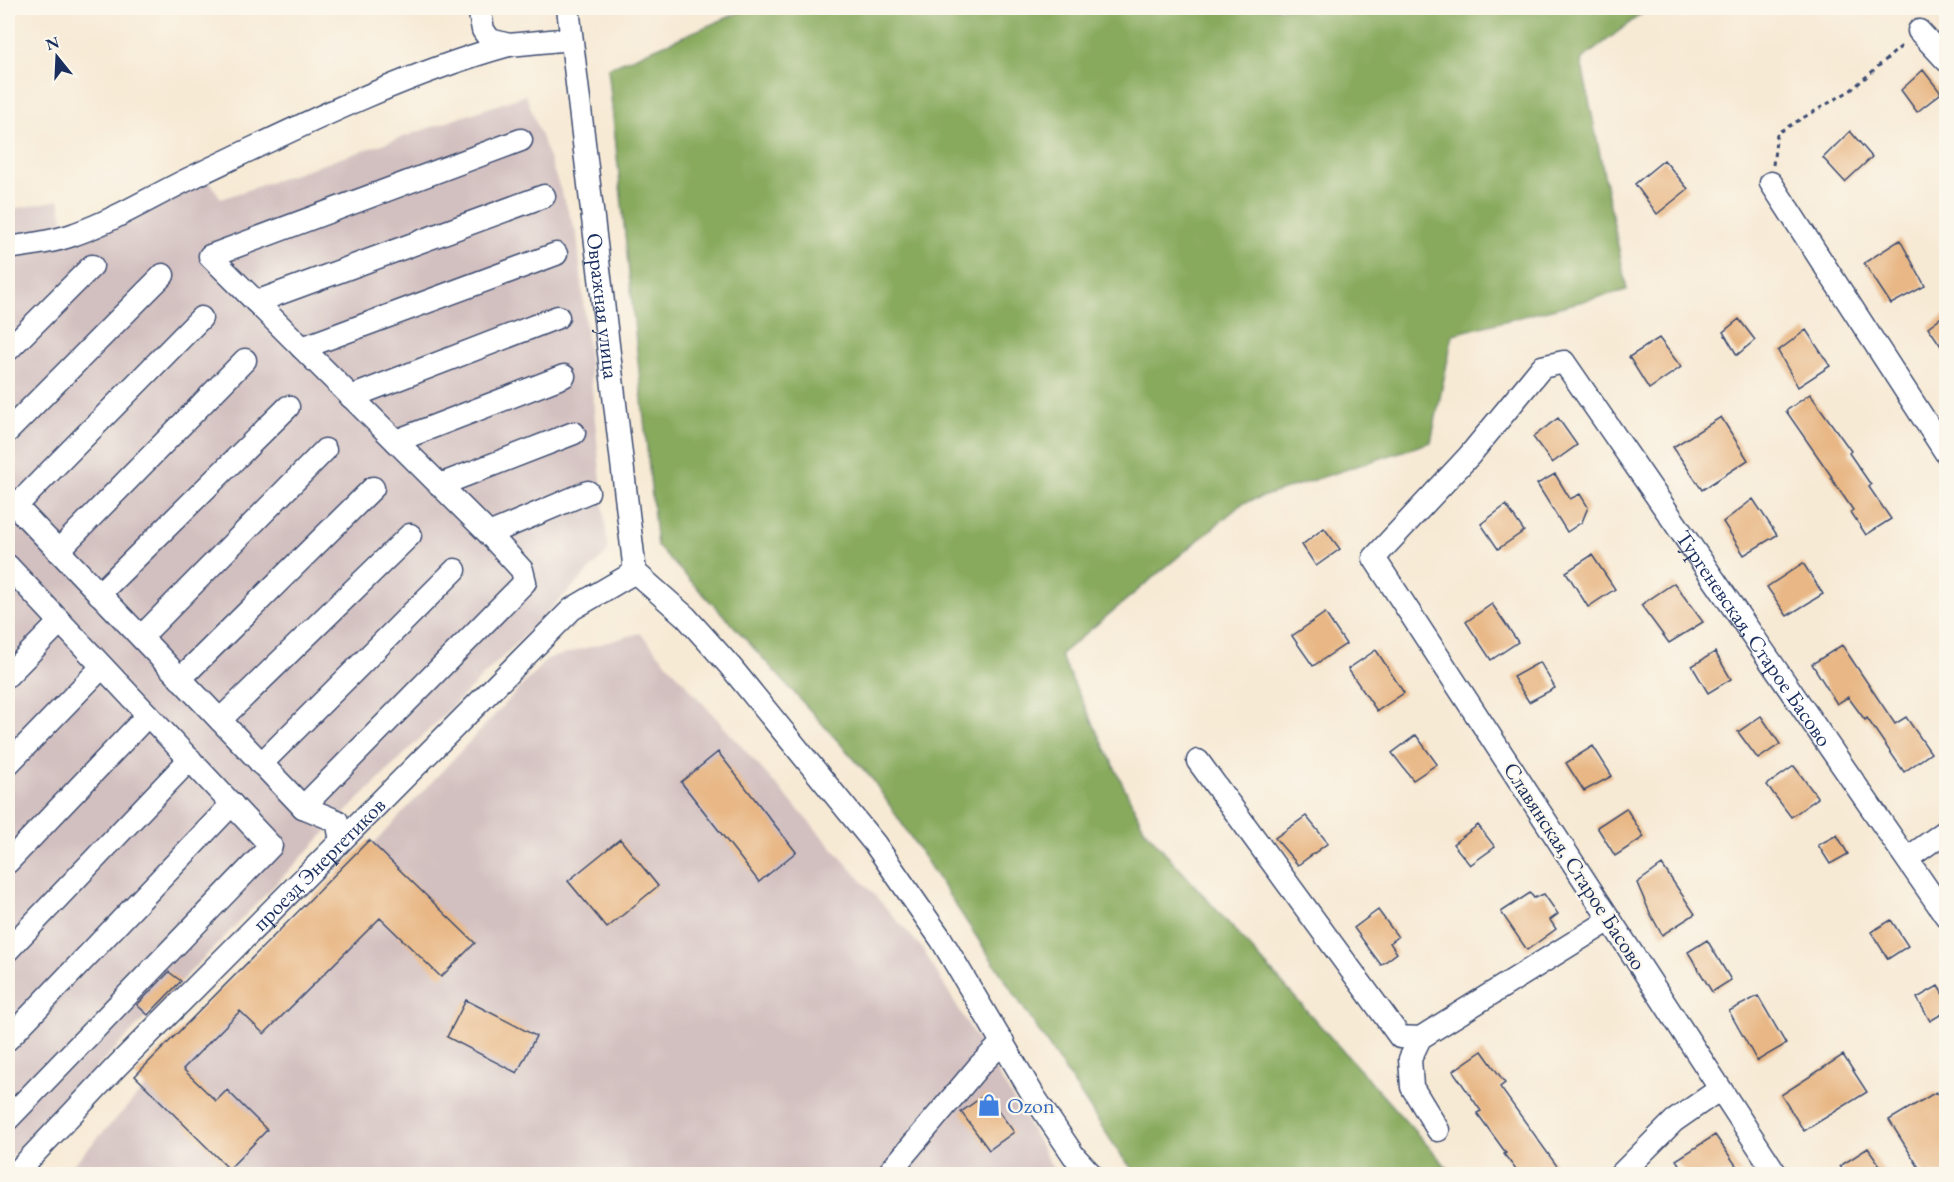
<svg xmlns="http://www.w3.org/2000/svg" width="1954" height="1182" font-family="'EB Garamond',serif">
  <rect width="100%" height="100%" fill="#fbf7ec"/>
  <filter id="ink" filterUnits="userSpaceOnUse"><feTurbulence type="fractalNoise" baseFrequency=".0167" numOctaves="2"/><feDisplacementMap in="SourceGraphic" scale="12" xChannelSelector="R" yChannelSelector="G"/><feConvolveMatrix kernelMatrix="1 2 1 2 8 2 1 2 1" color-interpolation-filters="sRGB"/></filter>
  <filter id="wash" filterUnits="userSpaceOnUse"><feTurbulence type="fractalNoise" baseFrequency=".008" numOctaves="4" result="noise"/><feDisplacementMap in="SourceGraphic" scale="24" xChannelSelector="R" yChannelSelector="G"/><feGaussianBlur stdDeviation="1.35" result="paint"/><feColorMatrix in="noise" values="0 0 0 0 0 0 0 0 0 0 0 0 0 0 0 0 0 1.4 0 .05"/><feComposite in="paint" operator="in"/></filter>
  <g filter="url(#wash)">
    <rect width="100%" height="100%" fill="#f7ead5"/>
    <path fill="#d2bfbf" d="M526,95L577,235L608,552L337,821L8,1159V253L206,175L221,199Z
      M59,200L65,231L8,242V210Z
      M640,633L922,948L1037,1139L1056,1174H64L547,659Z"/>
    <path fill="#88aa5d" stroke="#526c5e" stroke-width="1.5" d="M750,8H1649L1581,60L1627,290L1453,334L1431,442L1243,503L1060,655L1145,830L1453,1174H1137L1122,1157L873,780L731,623L657,546L608,68Z"/>
    <g id="blocks">
      <path fill="#e8b785" d="M1923,70L1941,93L1917,112L1901,90Z
        M1850,131L1872,157L1845,182L1823,158Z
        M1664,160L1688,189L1657,214L1635,184Z
        M1900,240L1925,286L1891,304L1864,263Z
        M1947,313V355L1928,327Z
        M1739,319L1755,340L1737,355L1723,332Z
        M1806,330L1830,366L1798,387L1778,351Z
        M1659,338L1681,367L1649,389L1629,357Z
        M1810,394L1851,451L1849,453L1871,485L1869,487L1891,519L1866,535L1851,512L1853,510L1831,478L1832,477L1786,411Z
        M1721,417L1748,460L1702,490L1673,447Z
        M1558,418L1577,445L1552,463L1533,437Z
        M1555,474L1570,499L1580,494L1588,507L1582,522L1567,532L1537,484Z
        M1753,499L1777,535L1744,555L1723,522Z
        M1506,505L1524,531L1498,549L1481,524Z
        M1324,528L1340,549L1316,566L1302,545Z
        M1592,555L1615,589L1588,607L1566,572Z
        M1803,563L1823,594L1787,616L1767,587Z
        M1674,583L1703,622L1669,643L1641,605Z
        M1492,604L1518,642L1491,660L1466,622Z
        M1325,613L1346,644L1313,666L1292,636Z
        M1842,645L1895,724L1906,717L1931,753L1904,772L1867,718L1865,720L1848,697L1837,704L1812,664Z
        M1376,650L1404,693L1377,711L1348,669Z
        M1715,652L1731,679L1708,693L1692,666Z
        M1540,662L1555,688L1529,702L1513,677Z
        M1761,716L1780,744L1758,759L1738,732Z
        M1416,735L1437,764L1413,780L1392,753Z
        M1593,746L1612,776L1584,791L1566,763Z
        M718,752L796,852L759,882L681,782Z
        M1794,766L1818,798L1791,817L1767,785Z
        M1626,808L1644,837L1615,856L1597,827Z
        M1306,816L1328,843L1298,865L1275,838Z
        M1478,825L1495,847L1470,865L1453,844Z
        M1837,835L1848,854L1830,864L1818,845Z
        M620,839L658,886L607,928L568,881Z
        M369,840L475,943L441,977L380,918L264,1034L240,1011L183,1069L216,1101L227,1090L267,1130L229,1169L135,1076Z
        M1662,865L1695,914L1662,935L1650,913L1637,883Z
        M1530,893L1534,898L1544,894L1558,914L1550,920L1556,929L1527,950L1501,912Z
        M1378,910L1398,937L1390,943L1397,953L1381,965L1354,928Z
        M1891,920L1908,946L1888,959L1871,932Z
        M1707,940L1731,980L1712,992L1688,952Z
        M169,972L181,981L148,1015L137,1005Z
        M1938,986L1947,1001V1011L1930,1021L1917,998Z
        M1758,996L1786,1044L1757,1061L1729,1011Z
        M466,1000L536,1036L517,1073L447,1037Z
        M1482,1051L1505,1083L1500,1087L1557,1166L1545,1174H1519L1504,1154L1506,1153L1477,1113L1481,1111L1453,1071Z
        M1843,1055L1867,1092L1804,1131L1781,1095Z
        M1936,1092L1947,1108V1174H1923L1889,1120Z
        M986,1094L1014,1132L989,1150L961,1112Z
        M1715,1135L1742,1174H1686L1676,1160Z
        M1868,1148L1886,1174H1846L1840,1166Z"/>
    </g>
  </g>
  <g filter="url(#ink)">
    <use href="#blocks" fill-opacity="0" stroke="#3c4b70" stroke-width="1.5"/>
    <g fill="none" stroke-linecap="round" stroke-linejoin="round">
      <g stroke="#3c4b70" stroke-width="25">
        <g id="minor">
          <path d="M479,8L483,30L490,40L509,45L571,39"/>
          <path id="s1" d="M568,8L635,572"/>
          <path d="M1919,31L1946,60"/>
          <path d="M1771,183L1946,453"/>
          <path d="M8,248C29,245 54,242 75,234C118,219 156,194 197,175C298,127 401,75 509,45"/>
          <path d="M256,302L544,196"/>
          <path d="M302,348L556,254"/>
          <path d="M8,350L92,266"/>
          <path d="M351,397L558,317"/>
          <path d="M8,431L163,275"/>
          <path d="M396,441L564,376"/>
          <path d="M440,485L574,433"/>
          <path d="M8,498L303,807L337,821L341,840"/>
          <path d="M16,506L201,318"/>
          <path d="M489,534L588,492"/>
          <path d="M58,551L245,360"/>
          <path d="M8,566L271,846L8,1119"/>
          <path d="M635,572L686,617L730,666L875,844L941,939L1035,1098L1074,1156L1091,1174"/>
          <path d="M99,594L288,407"/>
          <path d="M141,637L325,450"/>
          <path d="M8,675L60,622"/>
          <path d="M180,679L373,488"/>
          <path d="M220,720L410,535"/>
          <path d="M1198,761L1400,1037L1420,1038"/>
          <path d="M8,764L102,667"/>
          <path d="M261,764L455,570"/>
          <path d="M303,807L525,582L522,570L489,534L210,256L521,140"/>
          <path d="M1908,858L1946,831"/>
          <path d="M8,862L148,715"/>
          <path d="M8,950L190,759"/>
          <path d="M8,1039L232,804"/>
          <path d="M1438,1130L1412,1087L1410,1059L1420,1038L1610,920"/>
          <path id="s2" d="M15,1174L118,1065L572,609L635,572"/>
          <path d="M888,1174L979,1066L1003,1042"/>
          <path d="M1621,1174L1674,1121L1720,1089"/>
          <path id="s3" d="M1776,1174L1374,558L1469,456L1542,367L1564,362L1946,916"/>
        </g>
      </g>
      <path stroke="#3c4b70" stroke-width="3" stroke-dasharray="4.5 4.5" stroke-linecap="butt" d="M1932,15L1938,8
        M1773,165L1777,133L1851,90L1904,44"/>
      <use href="#minor" stroke="#fff" stroke-width="22"/>
    </g>
  </g>
  <defs>
    <g id="shop-bare" transform="scale(1.8)"><path d="M-5-2.5h2.3a2.7 3.5 0 0 1 5.4 0H5L5.5 6h-11ZM-1.5-2.5h3a1.5 2.3 0 0 0-3 0Z" fill="#3f7fe0" stroke="#fbf7ec" stroke-width="2.5" paint-order="stroke"/></g>
  </defs>
  <g fill-rule="evenodd">
    <use href="#shop-bare" x="989" y="1105"/>
  </g>
  <g text-anchor="middle" dominant-baseline="central" stroke-width="4.5" stroke-linejoin="round" paint-order="stroke">
    <g font-size="22" fill="#1b2f5e" stroke="#fbf7ec">
      <text stroke="none"><textPath href="#s1" startOffset="300">Овражная улица</textPath></text>
      <text stroke="none"><textPath href="#s3" startOffset="1348">Тургеневская, Старое Басово</textPath></text>
      <text stroke="none"><textPath href="#s2" startOffset="434">проезд Энергетиков</textPath></text>
      <text transform="translate(1575 866) rotate(57)">Славянская, Старое Басово</text>
    </g>
    <g font-size="22" fill="#366cbe" stroke="#fbf7ec" text-anchor="start">
      <text x="1007" y="1105">Ozon</text>
    </g>
  </g>
  <rect width="1954" height="1182" fill="none" stroke="#fbf7ec" stroke-width="30"/>
  <g transform="translate(57 57) rotate(342)" stroke="#fbf7ec" stroke-width="4.5" paint-order="stroke">
  <path d="M0-4.5L10 22L0 15L-10 22Z" fill="#1b2f5e"/>
  <text y="-9" font-size="16" font-weight="bold" text-anchor="middle" fill="#1b2f5e">N</text>
  </g>
</svg>
